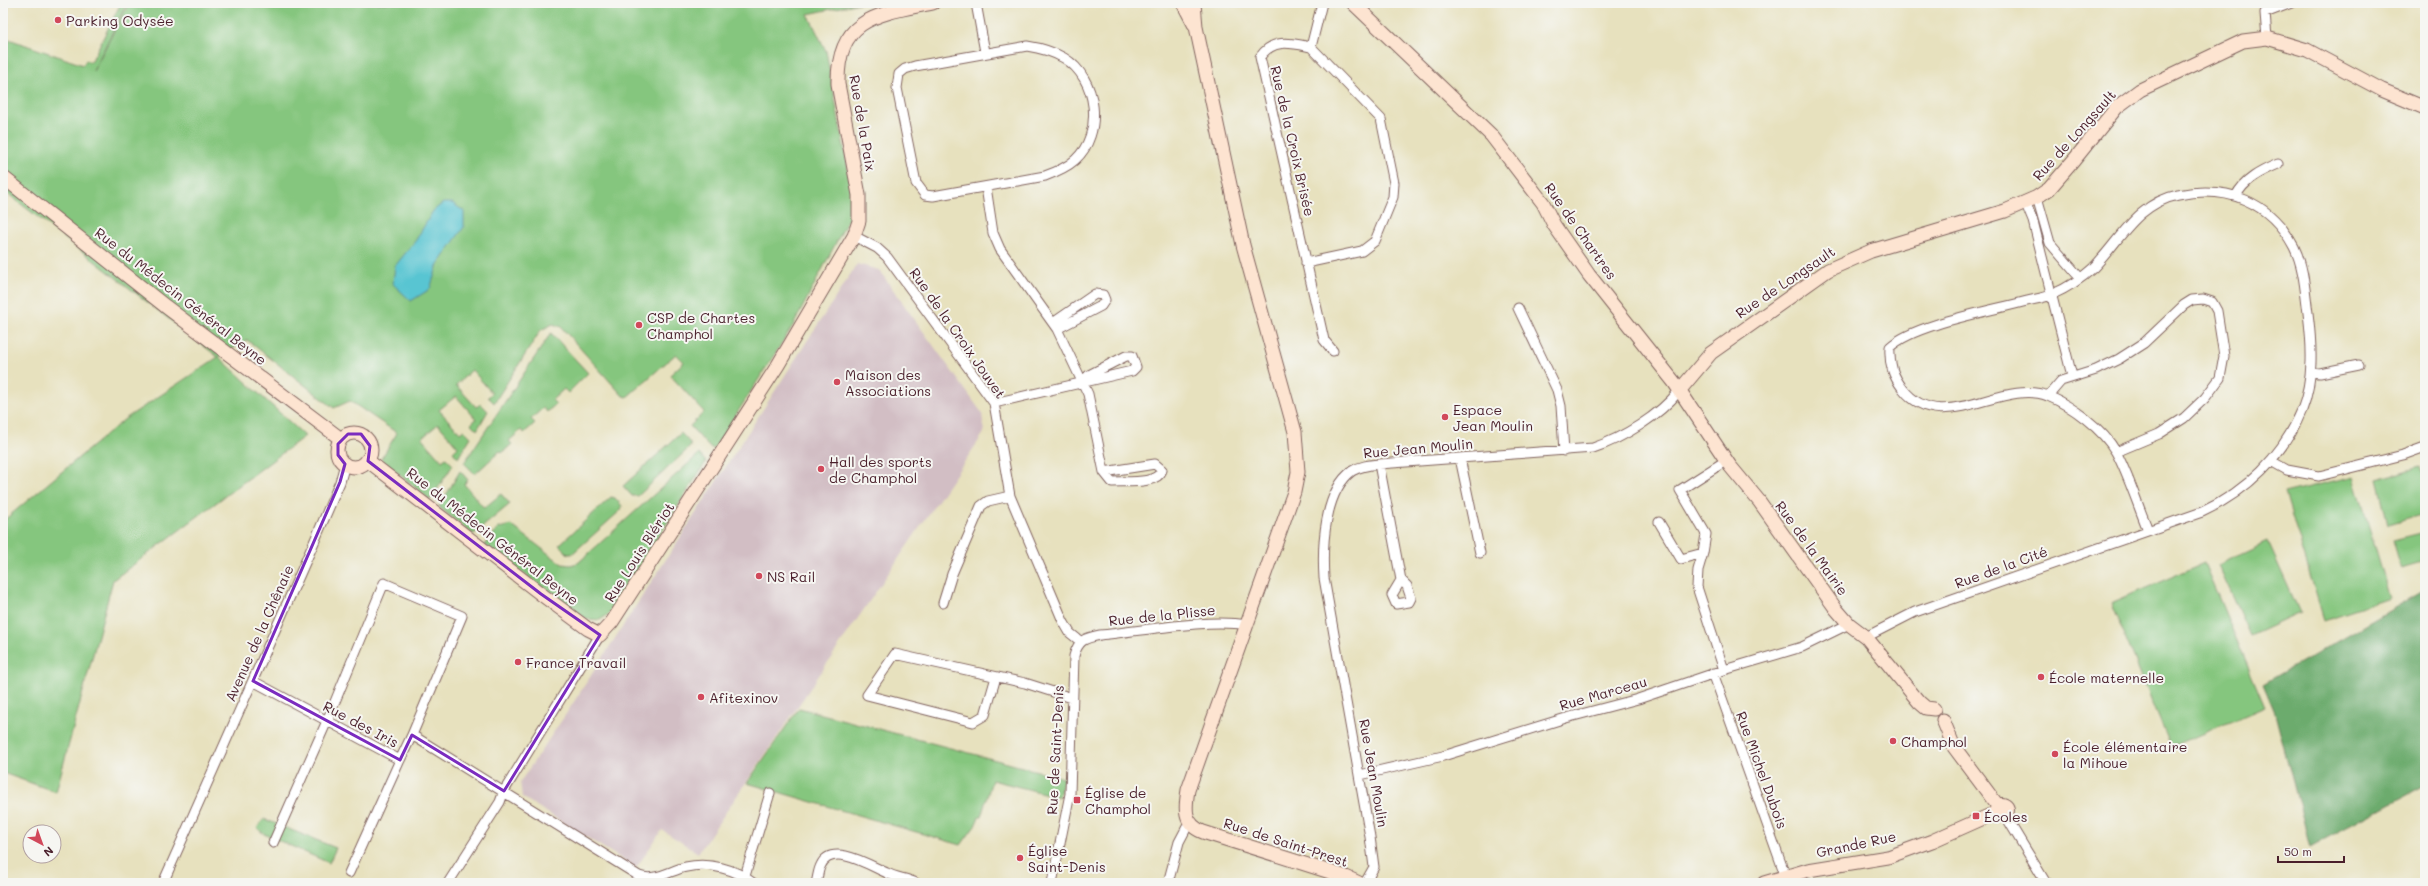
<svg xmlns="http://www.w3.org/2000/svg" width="2428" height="886" font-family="Mali,sans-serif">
  <rect width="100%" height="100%" fill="#f6f6f2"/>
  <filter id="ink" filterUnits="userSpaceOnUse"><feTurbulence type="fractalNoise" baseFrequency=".025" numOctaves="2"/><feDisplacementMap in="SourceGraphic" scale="8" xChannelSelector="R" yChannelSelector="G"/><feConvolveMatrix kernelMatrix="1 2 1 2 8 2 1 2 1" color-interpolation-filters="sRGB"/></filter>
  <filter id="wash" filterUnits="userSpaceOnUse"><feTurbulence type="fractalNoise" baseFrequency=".012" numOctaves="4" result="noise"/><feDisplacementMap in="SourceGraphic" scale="16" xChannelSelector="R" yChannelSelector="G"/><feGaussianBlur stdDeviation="0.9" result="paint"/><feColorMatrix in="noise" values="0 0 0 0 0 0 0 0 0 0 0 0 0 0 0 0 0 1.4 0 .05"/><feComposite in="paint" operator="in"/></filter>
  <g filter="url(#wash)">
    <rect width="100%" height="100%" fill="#e7e1be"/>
    <path fill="#d2bec4" d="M857,264L879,270L982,413L984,433L698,853L662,830L636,868L522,797L520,782L566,714Z"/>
    <path fill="#85c67e" stroke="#687254" d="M121,3H127L93,71L129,3H860L808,14L826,51L855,206L794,324L714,449L709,447L690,426L704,412L670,375L684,362L676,354L627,397L623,396L561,327L553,324L541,330L494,403L488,397L492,393L472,370L456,385L476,407L481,404L488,411L477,430L471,424L476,419L456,396L439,410L460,433L464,430L471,437L458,458L453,452L458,447L438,424L422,438L442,461L446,458L453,465L430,500L381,459L397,433L350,401L334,408L247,340L219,357L305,436L113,580L56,792L3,773V521L125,419L218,357L3,190V37L83,65L86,60L91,62Z
      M551,333L588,373L568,393L564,389L552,400L556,404L547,412L543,408L531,419L535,423L524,433L521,430L509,441L512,444L502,453L500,451L475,474L464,463Z
      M681,433L690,443V447L638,496H632L623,486Z
      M699,454L706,462L609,614L600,620L586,619L484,545L499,528L511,525L562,564L570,565L578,563Z
      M2421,467L2425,481V513L2388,524L2377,479Z
      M460,471L468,480L464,484L484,508L501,494L510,504L474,534L471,533L439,507Z
      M2354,476L2390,598L2324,620L2285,493Z
      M611,497L615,498L622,506L621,510L572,554H568L559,545Z
      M2425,532V561L2401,568L2393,540Z
      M2268,542L2300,613L2250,636L2218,565Z
      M2204,563L2265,707L2171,747L2111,603Z
      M799,708L1064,778L1059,797L992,780L981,817H979L975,826L961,845L747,783Z
      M264,819L336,848L329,863L264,834L257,828Z"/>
    <path fill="#6cab6d" stroke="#5b654c" d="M2425,590V785L2310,847L2274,710L2263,684Z"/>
    <path fill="#59c5d2" stroke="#52727e" d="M443,203H452L464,211V227L438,264L430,289L411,301L393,284L395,266L416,240L433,211Z"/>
  </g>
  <g filter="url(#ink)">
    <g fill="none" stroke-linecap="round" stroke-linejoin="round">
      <g stroke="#81635e" stroke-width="11">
        <path id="street" d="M976,3L985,52
          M2267,38L2265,13L2291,3
          M1027,46C1040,48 1052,51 1064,58C1098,78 1104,134 1075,160C1066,168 1056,172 1045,176L933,196L925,195L916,183L897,88L899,74L905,69L915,66Z
          M1311,47C1291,43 1273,38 1260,57L1324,340L1333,351
          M986,187L993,233L1000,249L1057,329L1088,394L1104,472L1112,482C1126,481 1157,485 1162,470L1155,464L1104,472
          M2236,196C2244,180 2261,171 2278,164
          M2037,197L2050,243L2080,278
          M2026,204L2033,221L2072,376
          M854,236L877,248L887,257L994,403L1010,496L1063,621L1070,633L1080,641
          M1306,263L1362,251L1375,241L1393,197L1394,183L1381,119L1311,47L1322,3
          M1518,308L1557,390L1561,406L1564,451
          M1053,323L1095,294L1103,295L1105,300L1101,306L1057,329
          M2311,372L2320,373L2359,365
          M2048,396L2061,381L2096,370L2119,359L2144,343L2184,305L2192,300L2203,299L2212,302L2217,311L2224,356L2220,378L2205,398L2184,418L2159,434L2116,452
          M994,403L1132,371L1136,367L1132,356H1126L1089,375L1083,381
          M1460,458L1480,553
          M2271,461L2287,470L2319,476L2403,455L2425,447
          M1379,464L1401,580L1392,595L1396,604L1409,602L1411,598L1407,586L1401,580
          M1659,522L1681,559L1703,553L1706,534L1680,490L1727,460
          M1703,553L1698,570L1697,587L1724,670
          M943,603L952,574L981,506L988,501L1010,496
          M1866,637L1915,612L2202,512C2247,491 2283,456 2302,410C2314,379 2312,345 2308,313C2305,291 2304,267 2294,247C2270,201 2227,185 2178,195C2137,203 2119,242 2093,268C2082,278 2067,288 2053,294C2045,298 2035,299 2027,301C1991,311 1914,324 1890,347C1889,364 1893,376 1903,389C1941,438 2001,378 2048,396C2072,406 2103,429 2116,452C2128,474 2138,506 2148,530
          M1713,673L1788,883
          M996,677L985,715L973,722L867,695L895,654L1025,683L1072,698
          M253,681L400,760L412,735L639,876C655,882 671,870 686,867C709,862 736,869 753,883
          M1360,775L1443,756L1566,718L1638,699L1724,670L1802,647L1849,624
          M2005,815L2046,883
          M273,843L327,721L384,583L462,616L412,735
          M349,873L400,760
          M745,876L770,793
          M163,883L312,547L340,482L345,464
          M448,883L500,802L504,791L600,635
          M816,883C818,877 818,870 821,865C832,841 872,867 887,873C896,878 907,878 916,883
          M1052,883L1070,794L1074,656C1078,640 1085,638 1100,635C1143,631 1206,618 1248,625
          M1168,883L1179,842L1189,823
          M1365,883L1374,867L1370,837L1324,578C1322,546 1324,492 1352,471C1360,466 1369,465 1379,464L1593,448C1623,438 1659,416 1679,391"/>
      </g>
      <g stroke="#81635e" stroke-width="15">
        <path id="secondary" d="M1183,3L1194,24
          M1194,3L1196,27L1243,245L1295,432L1298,472L1294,492L1188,790C1185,808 1183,824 1203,832L1346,877L1359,883
          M1353,3L1491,135L1543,203L1554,225L1589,275L1674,382L1730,466L1759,501L1836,609L1849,624L1866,637L1919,702L1926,708L1934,709
          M3,177L165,306L341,439
          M1679,391L1711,353L1828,270L1871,251L2005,211L2037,197L2049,189L2074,160L2117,107L2140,90L2243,41L2267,38L2307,50L2382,90L2425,108
          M337 450a17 17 0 1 1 34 0a17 17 0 1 1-34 0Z
          M367,460L541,594L588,629L600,635L612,622L778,365L854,236L859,221V195L838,84C837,17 878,14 933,3
          M1943,720L1954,747L1998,806
          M1996.5 810a5.5 5.5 0 1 1 11 0a5.5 5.5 0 1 1-11 0Z
          M1764,883L1808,870L1888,857L1932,841L1997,812"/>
      </g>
      <use href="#street" stroke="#fff" stroke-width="9"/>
      <use href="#secondary" stroke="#fde4d1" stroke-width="13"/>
    </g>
  </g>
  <path fill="none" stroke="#7b2cbf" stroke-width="3" stroke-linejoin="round" d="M348,434H361L370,446L368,461L541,594L600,635L504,791L412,735L400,760L253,681L340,482L345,464L338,455V444Z"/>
  <g fill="#d1495b" stroke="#f6f6f2" stroke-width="1.5">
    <circle cx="58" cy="20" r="4"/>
    <circle cx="639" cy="325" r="4"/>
    <circle cx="837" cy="382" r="4"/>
    <circle cx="1445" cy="417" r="4"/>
    <circle cx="821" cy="469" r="4"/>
    <circle cx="759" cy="576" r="4"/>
    <circle cx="518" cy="662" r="4"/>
    <circle cx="2041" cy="677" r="4"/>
    <circle cx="701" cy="697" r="4"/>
    <circle cx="1893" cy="741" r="4"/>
    <circle cx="2055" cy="754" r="4"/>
    <rect x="1073" y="796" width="8" height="8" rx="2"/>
    <rect x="1972" y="812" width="8" height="8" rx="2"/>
    <circle cx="1020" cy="858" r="4"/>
  </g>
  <g text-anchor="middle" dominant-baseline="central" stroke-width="4" stroke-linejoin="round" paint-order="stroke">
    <g font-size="14" fill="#4a1f2b" stroke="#f6f6f2" text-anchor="start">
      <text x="66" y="20">Parking Odysée</text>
      <text x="647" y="317">CSP de Chartes<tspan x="647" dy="16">Champhol</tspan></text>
      <text x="845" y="374">Maison des<tspan x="845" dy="16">Associations</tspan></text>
      <text x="1453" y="409">Espace<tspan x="1453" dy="16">Jean Moulin</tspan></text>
      <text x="829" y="461">Hall des sports<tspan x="829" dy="16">de Champhol</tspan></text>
      <text x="767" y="576">NS Rail</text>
      <text x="526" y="662">France Travail</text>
      <text x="2049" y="677">École maternelle</text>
      <text x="709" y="697">Afitexinov</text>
      <text x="1901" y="741">Champhol</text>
      <text x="2063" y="746">École élémentaire<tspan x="2063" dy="16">la Mihoue</tspan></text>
      <text x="1085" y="792">Église de<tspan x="1085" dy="16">Champhol</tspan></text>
      <text x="1984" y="816">Écoles</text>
      <text x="1028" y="850">Église<tspan x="1028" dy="16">Saint-Denis</tspan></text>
    </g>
    <g font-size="14" fill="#4a1f2b" stroke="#f6f6f2">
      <text transform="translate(863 123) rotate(80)">Rue de la Paix</text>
      <text transform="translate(2074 135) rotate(-48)">Rue de Longsault</text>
      <text transform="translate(1293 141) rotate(77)">Rue de la Croix Brisée</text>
      <text transform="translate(1581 231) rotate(55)">Rue de Chartres</text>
      <text transform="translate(1785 282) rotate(-34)">Rue de Longsault</text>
      <text transform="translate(181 296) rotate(38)">Rue du Médecin Général Beyne</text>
      <text transform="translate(958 333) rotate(55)">Rue de la Croix Jouvet</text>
      <text transform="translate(1418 448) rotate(-5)">Rue Jean Moulin</text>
      <text transform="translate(493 536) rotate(38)">Rue du Médecin Général Beyne</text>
      <text transform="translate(1812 548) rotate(54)">Rue de la Mairie</text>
      <text transform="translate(639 552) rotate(-57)">Rue Louis Blériot</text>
      <text transform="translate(2001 567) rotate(-20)">Rue de la Cité</text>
      <text transform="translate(1162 615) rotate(-6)">Rue de la Plisse</text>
      <text transform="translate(259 633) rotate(-66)">Avenue de la Chênaie</text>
      <text transform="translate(1603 693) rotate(-16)">Rue Marceau</text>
      <text transform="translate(361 724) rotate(28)">Rue des Iris</text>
      <text transform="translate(1055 750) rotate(-87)">Rue de Saint-Denis</text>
      <text transform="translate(1762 770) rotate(70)">Rue Michel Dubois</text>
      <text transform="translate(1374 773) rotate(80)">Rue Jean Moulin</text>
      <text transform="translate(1286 842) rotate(18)">Rue de Saint-Prest</text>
      <text transform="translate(1856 844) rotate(-12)">Grande Rue</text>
    </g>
  </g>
  <rect width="2428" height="886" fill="none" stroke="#f6f6f2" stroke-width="16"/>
  <g transform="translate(42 844) rotate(139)"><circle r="19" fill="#f6f6f2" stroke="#b1a0a2"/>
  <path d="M0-3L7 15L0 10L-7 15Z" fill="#d1495b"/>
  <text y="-6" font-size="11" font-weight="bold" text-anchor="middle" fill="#4a1f2b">N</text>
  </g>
  <path d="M2278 856v6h66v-6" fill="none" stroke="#4a1f2b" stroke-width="2"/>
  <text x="2284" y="856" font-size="12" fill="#4a1f2b" stroke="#f6f6f2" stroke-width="3" paint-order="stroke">50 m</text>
</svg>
